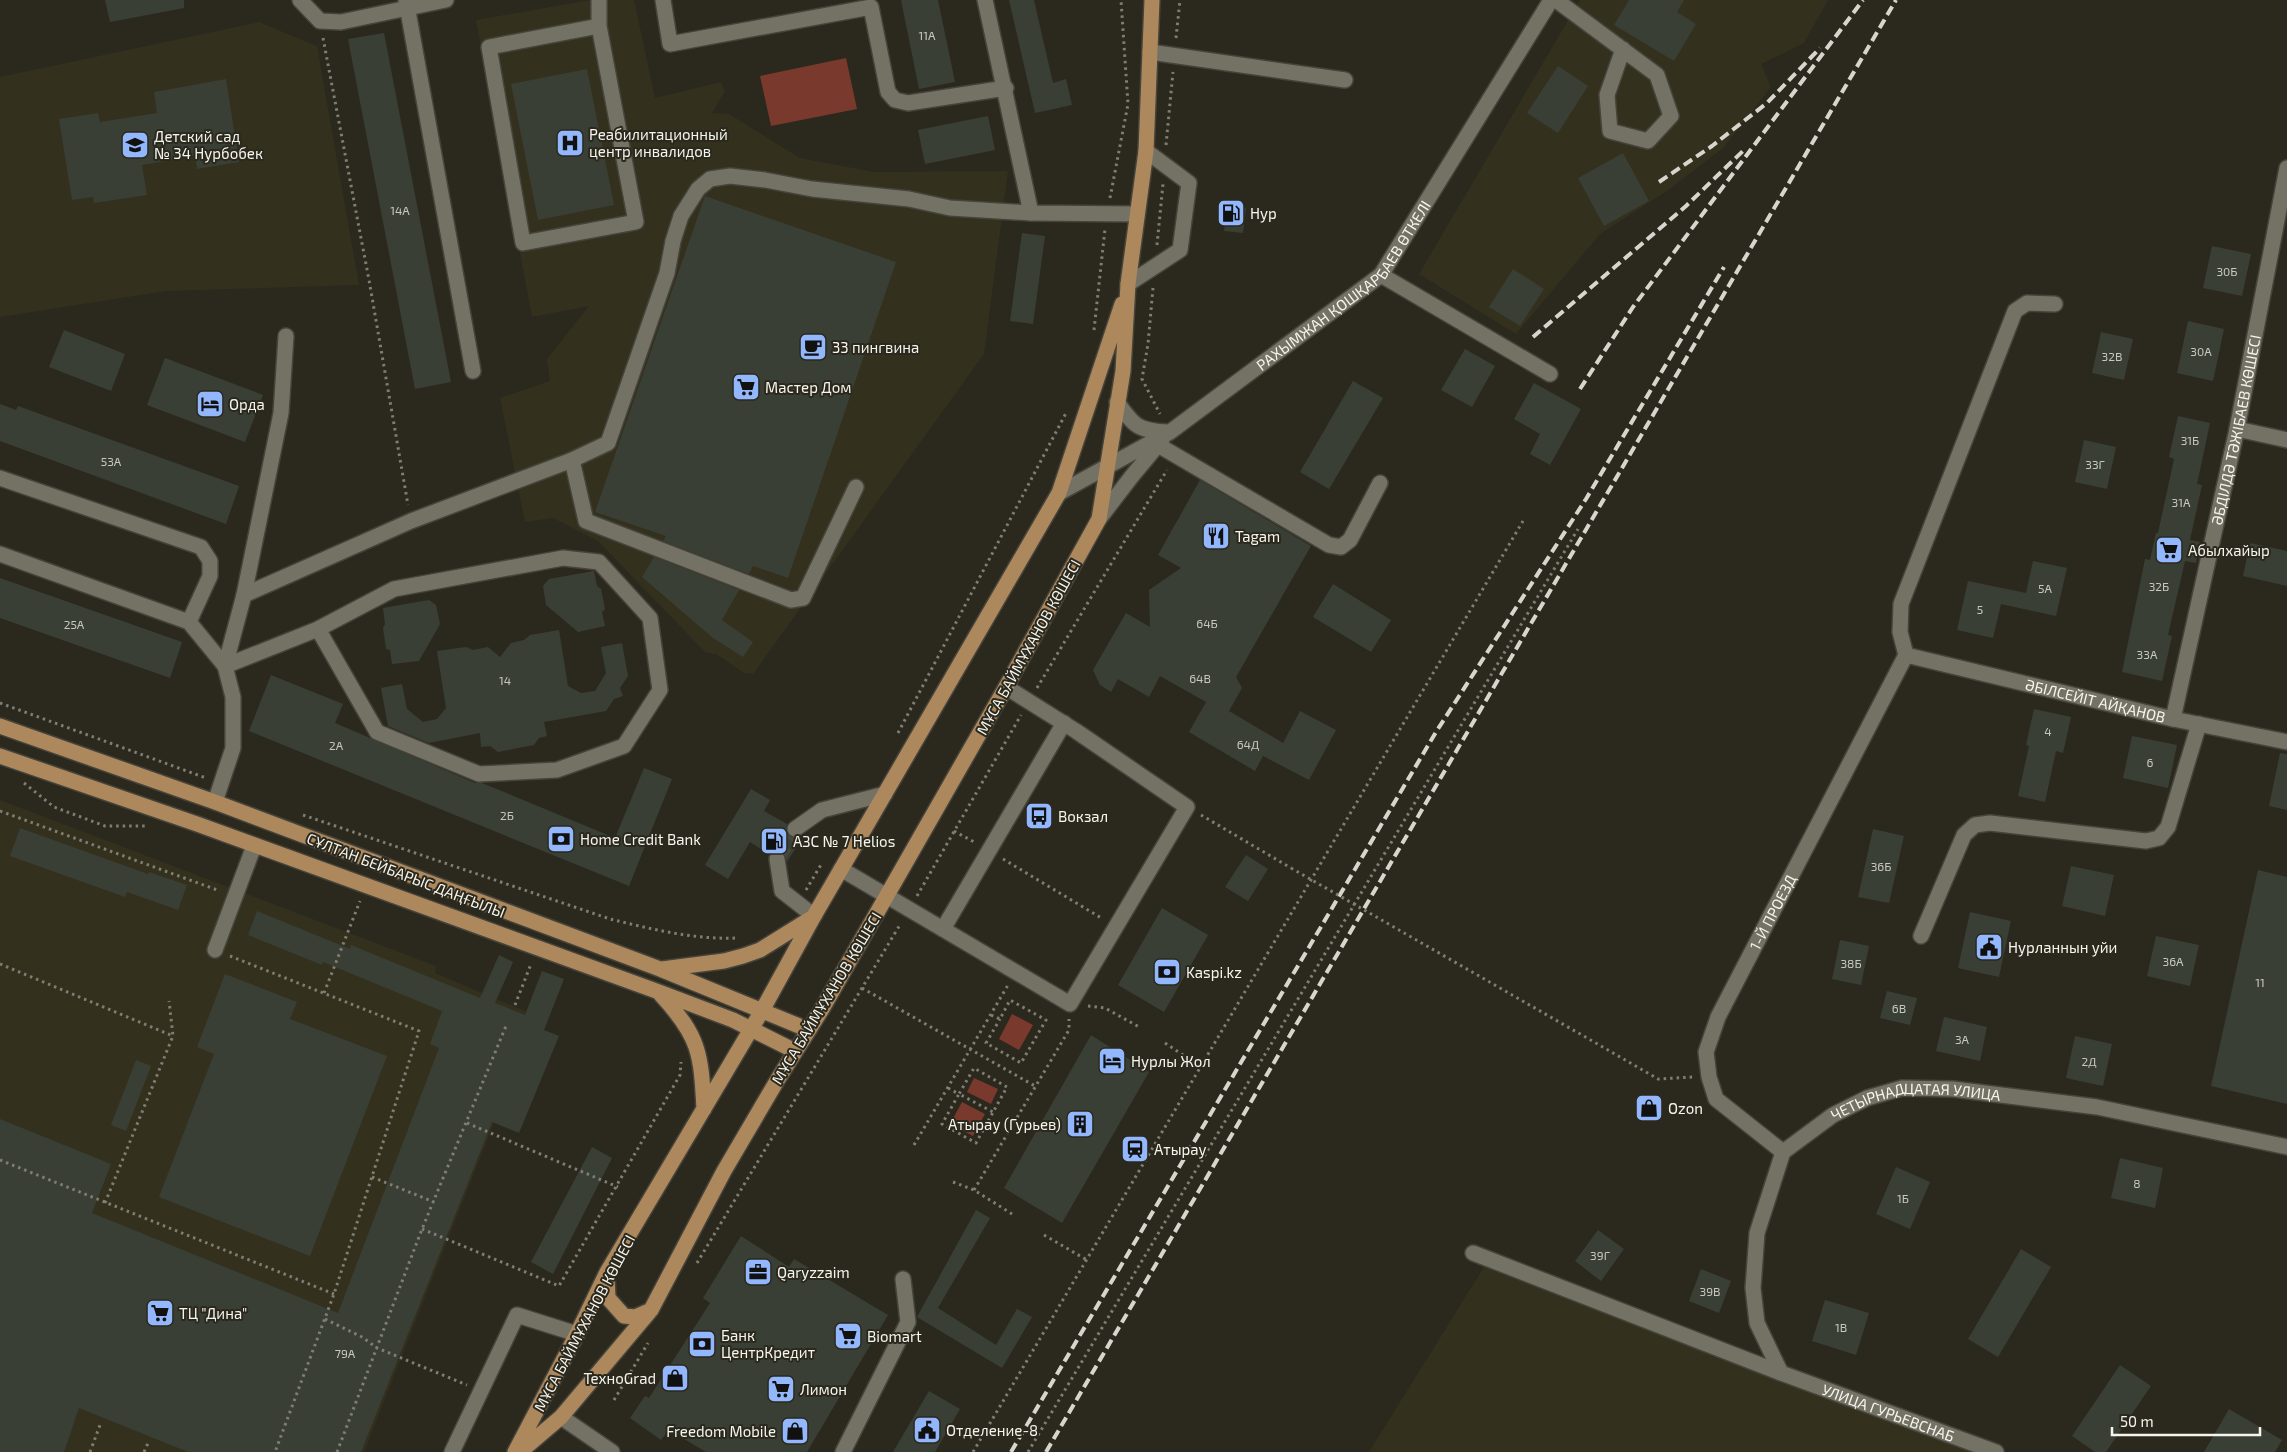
<svg xmlns="http://www.w3.org/2000/svg" width="2287" height="1452" font-family="'Exo 2',sans-serif">
  <rect width="100%" height="100%" fill="#2b291e"/>
  <path fill="#33301e" d="M591,0H634L655,98L721,82L725,91L712,113L729,114L800,158L874,172L1008,171L984,354L753,674L744,673L716,654L706,653L598,541L553,518L525,522L500,398L550,381L547,359L589,306L532,317L476,20Z
    M1580,0H1828L1804,43L1761,64L1771,87L1723,148L1667,191L1600,234L1516,334L1419,274Z
    M259,22L317,46L359,285L166,291L0,317V77Z
    M0,800L436,966L435,973L536,1016L364,1452H0Z
    M1484,1267L1973,1452H1369Z"/>
  <path fill="#79392d" d="M846,58L857,109L771,126L760,76Z
    M1012,1014L1033,1025L1019,1050L999,1039Z
    M974,1078L998,1089L991,1104L967,1092Z
    M962,1102L985,1114L973,1136L950,1124Z"/>
  <path fill="#3a3f35" d="M105,0H184V8L110,22Z
    M901,0H938L955,82L919,89Z
    M1009,0H1034L1053,83L1066,79L1072,105L1035,113Z
    M1629,0H1684L1677,12L1696,24L1674,61L1614,25Z
    M384,33L451,382L415,389L348,39Z
    M1558,66L1588,86L1558,133L1527,113Z
    M587,69L614,205L538,220L511,84Z
    M226,79L239,162L197,169L195,156L142,165L147,195L94,203L93,197L72,200L59,119L98,113L100,122L157,113L154,92Z
    M988,116L995,150L925,164L918,130Z
    M1623,153L1649,201L1604,226L1578,178Z
    M705,196L896,262L788,578L753,566L749,574L663,541L666,536L595,512Z
    M1227,206L1246,208L1243,233L1224,231Z
    M1022,233L1045,236L1033,324L1010,321Z
    M2212,246L2251,254L2242,296L2203,288Z
    M1513,269L1544,289L1520,326L1489,307Z
    M2188,321L2224,329L2213,381L2177,373Z
    M64,330L125,354L111,391L49,367Z
    M2101,332L2133,339L2124,380L2092,373Z
    M1465,349L1495,366L1472,407L1441,390Z
    M165,358L263,395L245,442L147,405Z
    M1353,381L1383,398L1329,489L1300,472Z
    M1534,383L1581,409L1550,465L1530,454L1540,434L1514,419Z
    M0,404L16,410L18,406L239,486L226,524L0,441Z
    M2178,416L2210,423L2197,484L2202,485L2190,540L2200,542L2196,563L2185,561L2168,635L2172,636L2162,681L2122,672L2145,559L2150,560L2156,533H2158L2174,459L2169,457Z
    M2084,440L2116,447L2107,489L2075,482Z
    M1200,480L1311,546L1236,677L1242,688L1229,711L1283,743L1300,711L1336,730L1309,780L1263,756L1255,771L1189,732L1206,702L1160,676L1149,697L1118,679L1111,692L1100,685L1093,670L1126,613L1150,627L1149,590L1181,568L1158,555Z
    M2250,543L2287,551V586L2243,576Z
    M654,557L739,590L722,620L753,642L743,657L713,638L642,577Z
    M2033,561L2067,568L2056,616L2001,604L1993,638L1957,630L1968,581L2026,593Z
    M594,571L597,586L601,589L605,609L602,612L605,626L578,632L546,605L543,586L549,579Z
    M0,578L182,642L170,678L0,618Z
    M1333,584L1391,620L1371,652L1313,617Z
    M429,600L436,605L440,624L419,661L392,664L390,650L386,649L383,628L385,624L383,608Z
    M559,630L568,686L581,693L595,691L606,673L601,647L622,643L628,676L620,688L623,696L614,699L606,711L544,722L547,736L539,738L534,745L498,752L490,746L481,747L480,733L429,743L388,726L381,688L402,684L407,709L423,722L437,719L446,708L437,651L466,647L473,650L488,647L500,657L511,643L524,640L530,635Z
    M271,675L343,704L335,723L475,783H482L615,838L644,768L672,779L629,886L249,731Z
    M2034,709L2071,717L2063,753L2056,751L2045,802L2018,796L2029,746L2026,745Z
    M2132,736L2177,745L2168,788L2123,778Z
    M2280,753L2287,754V810L2269,806Z
    M751,789L770,800L764,811L787,824L786,829L788,835L795,838L804,835L787,862L785,854L781,850H775L769,854L750,842L728,879L705,865Z
    M20,828L148,874L149,872L187,885L178,910L127,892L125,897L10,856Z
    M1873,829L1904,836L1889,903L1858,897Z
    M1246,855L1268,869L1248,901L1225,887Z
    M2071,866L2114,875L2105,916L2062,906Z
    M2258,870L2287,877V1104L2211,1086Z
    M1162,908L1208,935L1164,1012L1118,985Z
    M257,911L350,949L351,945L480,998L499,955L513,962L495,1003L525,1015L542,971L564,979L544,1030L559,1036L519,1133L492,1122L361,1452H188L79,1408L64,1452H0V1119L111,1164L92,1213L338,1313L439,1048L430,1044L442,1011L323,962L322,965L248,935Z
    M1970,912L2011,921L1999,977L1958,968Z
    M2156,936L2199,945L2190,986L2147,976Z
    M1840,940L1869,946L1861,985L1832,979Z
    M225,974L297,1002L290,1019L387,1056L310,1256L159,1197L214,1054L197,1047Z
    M1887,991L1917,998L1910,1025L1880,1018Z
    M1944,1017L1987,1027L1980,1061L1936,1051Z
    M1091,1035L1149,1072L1062,1223L1004,1188Z
    M2075,1036L2112,1044L2103,1086L2066,1078Z
    M136,1060L151,1066L126,1131L111,1125Z
    M592,1147L612,1158L553,1274L531,1262Z
    M2120,1158L2163,1168L2155,1208L2111,1198Z
    M1896,1167L1930,1182L1910,1229L1876,1214Z
    M976,1210L990,1218L938,1308L996,1345L1017,1309L1032,1317L1002,1368L917,1317Z
    M1598,1230L1624,1249L1601,1281L1575,1261Z
    M741,1236L789,1267L794,1259L888,1315L807,1452H706L669,1430L661,1440L630,1418L645,1396L649,1398L710,1303L703,1298Z
    M2021,1249L2051,1267L1998,1357L1968,1339Z
    M1701,1269L1731,1281L1719,1313L1689,1301Z
    M1825,1300L1869,1313L1856,1355L1812,1341Z
    M2120,1365L2151,1386L2106,1452H2095L2072,1436Z
    M929,1391L960,1409L935,1452H893Z
    M2229,1409L2282,1440L2275,1452H2204Z"/>
  <g fill="none" stroke-linecap="round" stroke-linejoin="round">
    <path stroke="#49483d" stroke-width="15" stroke-dasharray="15 8" stroke-linecap="butt" d="M777,859L795,829"/>
    <g stroke="#45433a" stroke-width="18">
      <g id="minor">
        <path d="M300,0L320,21L341,22L446,0"/>
        <path d="M406,0L473,371"/>
        <path d="M599,0V26L636,222L523,243L489,47L599,26"/>
        <path d="M663,0L670,44L871,7L888,92L895,100L908,103L1006,88"/>
        <path d="M985,0L1031,213"/>
        <path d="M1556,0L1657,75L1671,116L1648,141L1610,131L1607,95L1623,49"/>
        <path d="M1150,52L1345,80"/>
        <path d="M1381,275L1550,374"/>
        <path d="M1128,284L1180,250L1189,183L1146,151"/>
        <path d="M1117,402C1134,426 1138,431 1168,432"/>
        <path d="M2237,429L2287,440"/>
        <path d="M1158,445L1329,545L1341,547L1350,540L1380,483"/>
        <path d="M572,460L586,521L791,600L803,598L856,487"/>
        <path d="M0,478L201,547L210,561V576L189,622"/>
        <path id="s1" d="M1059,493L1170,432L1381,275L1551,0"/>
        <path d="M1099,519L1132,476L1162,440"/>
        <path d="M0,554L189,622L225,666L233,697V748L215,802"/>
        <path d="M244,595L411,521L572,460L608,443L667,273L673,241L681,216L698,189L710,179L730,176L765,180L812,189L909,199L950,208L1031,213L1137,214"/>
        <path d="M1906,655L1900,632L1901,604L2015,311L2027,303L2055,304"/>
        <path id="s2" d="M1906,655L2173,719L2287,742"/>
        <path d="M225,666L318,629L394,589L563,558L599,562L650,618L660,690L624,746L557,770L479,774L377,732L318,629"/>
        <path d="M225,666L244,595L281,413L286,336"/>
        <path id="s3" d="M2173,719L2237,429L2287,168"/>
        <path d="M795,829L822,810L885,794"/>
        <path d="M777,859L782,891L814,916"/>
        <path d="M841,869L1070,1004L1187,807L1076,731L1006,687"/>
        <path d="M943,929L1064,723"/>
        <path d="M1921,936L1964,835L1975,825L1990,823L2146,841L2159,838L2168,827L2199,724"/>
        <path d="M215,950L254,846"/>
        <path id="s4" d="M1783,1152L1716,1099L1709,1077L1706,1052L1718,1017L1906,655"/>
        <path id="s5" d="M1473,1253L1781,1373L1996,1452"/>
        <path id="s6" d="M1781,1373L1757,1323L1753,1288L1757,1233L1783,1152L1833,1115L1867,1098L1902,1088L1953,1089L2097,1107L2287,1147"/>
        <path d="M561,1417L612,1452"/>
        <path d="M452,1452L517,1315L577,1334"/>
        <path d="M843,1452L908,1322L903,1279"/>
      </g>
    </g>
    <g stroke="#45433a" stroke-width="18">
      <path id="major" d="M0,726L215,802L660,969L809,1030
        M0,756L197,824L659,992L733,1020L795,1051
        M662,969L724,961L743,956L760,950L813,917
        M661,995C700,1037 701,1054 704,1109
        M607,1276L608,1298L624,1316L635,1317L651,1310
        M515,1452L577,1334L607,1272L763,1009L814,916L1059,493L1122,304
        M520,1452L561,1417L651,1310L724,1171L778,1079L822,1009L1006,687L1099,519L1123,371L1128,284L1146,151L1152,0"/>
    </g>
    <path stroke="#807e74" stroke-width="3" stroke-dasharray="2.5 4" stroke-linecap="butt" d="M323,38L369,280L408,505
      M1176,38L1180,0
      M1166,145L1173,72
      M1110,198L1128,104L1121,0
      M1157,245L1163,184
      M1153,288L1148,344L1142,379L1160,414
      M1094,330L1105,229
      M1037,688L1167,470
      M0,703L206,778
      M898,733L1066,413
      M24,783L54,807L105,826H146
      M0,811L220,891
      M303,815L610,919C651,929 695,940 737,938
      M1201,815L1291,868
      M954,831L976,843
      M1003,859L1103,919
      M806,890L822,863
      M917,896L1021,715
      M230,956L419,1031L334,1294L275,1452
      M0,964L173,1036
      M862,988L1035,1086
      M324,993L360,901
      M515,1005L531,964
      M1088,1006L1105,1008L1141,1028
      M991,1015L1000,1019L1010,1000L1046,1020L1021,1063L986,1043L1000,1019
      M1165,1043L1201,1067
      M1601,1046L1658,1079L1694,1077
      M948,1088L959,1094L974,1068L1007,1087L976,1143L942,1124L959,1094L993,1112
      M467,1123L618,1187
      M914,1145L1008,985
      M0,1160L334,1294
      M372,1177L434,1202
      M953,1182L974,1190L1012,1214
      M974,1190L1069,1030V1019
      M105,1203L173,1036L169,1001
      M422,1229L559,1286L680,1075L681,1062
      M1044,1235L1087,1260
      M697,1263L901,923
      M325,1319L362,1337L377,1348L467,1385
      M614,1400L648,1343
      M90,1452L100,1425
      M144,1452L148,1443
      M337,1452L422,1229L506,1026
      M973,1452L1523,521
      M1028,1452L1578,529"/>
    <use href="#minor" stroke="#747265" stroke-width="15"/>
    <use href="#major" stroke="#ad885d" stroke-width="15"/>
    <path stroke="#d7d5cd" stroke-width="4" stroke-dasharray="10 5" stroke-linecap="butt" d="M1659,182L1712,146L1767,103L1820,48
      M1533,337L1686,206L1746,148
      M1580,389L1633,307L1863,0
      M1011,1452L1436,732L1586,499L1724,267
      M1046,1452L1896,0"/>
    <path stroke="#807e74" stroke-width="3" stroke-dasharray="2.5 4" stroke-linecap="butt" d="M1291,868L1601,1046"/>
  </g>
  <defs>
    <g id="hospital-square" transform="scale(1.4375)"><rect x="-9" y="-9" width="18" height="18" rx="4" fill="#93b7fd" stroke="#2b291e"/><path d="M-5-5h3v3.5h4V-5h3V5h-3V1.5h-4V5h-3Z" fill="#111"/></g>
    <g id="school-square" transform="scale(1.4375)"><rect x="-9" y="-9" width="18" height="18" rx="4" fill="#93b7fd" stroke="#2b291e"/><path d="M0-5L7-2L0 1L-7-2ZM-4 1L0 2.5L4 1V4Q0 6-4 4Z" fill="#111"/></g>
    <g id="fuel-square" transform="scale(1.4375)"><rect x="-9" y="-9" width="18" height="18" rx="4" fill="#93b7fd" stroke="#2b291e"/><path d="M-5.5-6h7V0h2V4h1.3V-2.5L3-4.5l.8-.8L6-3V5H2.5V1h-1V6h-7ZM-4.2-4.7v3.2H.2V-4.7Z" fill="#111"/></g>
    <g id="cafe-square" transform="scale(1.4375)"><rect x="-9" y="-9" width="18" height="18" rx="4" fill="#93b7fd" stroke="#2b291e"/><path d="M-5.5-4.5H6V0H3Q3 3.5 0 3.5H-2.5Q-5.5 3.5-5.5 0ZM3-3.2v2h1.7v-2ZM-6 4.5H4V6H-6Z" fill="#111"/></g>
    <g id="supermarket-square" transform="scale(1.4375)"><rect x="-9" y="-9" width="18" height="18" rx="4" fill="#93b7fd" stroke="#2b291e"/><path d="M-6-5.5h2.5l.6 2H6L4.5 2H-2.5L-4.4-4H-6ZM-1.5 3.2a1.3 1.3 0 1 0 .1 0ZM3 3.2a1.3 1.3 0 1 0 .1 0Z" fill="#111"/></g>
    <g id="hotel-square" transform="scale(1.4375)"><rect x="-9" y="-9" width="18" height="18" rx="4" fill="#93b7fd" stroke="#2b291e"/><path d="M-6-4.5h1.5V1H6V5H4.5V3h-9V5H-6ZM-4 0a1.8 1.8 0 1 1 3.6 0ZM.5 0V-2.5h3Q6-2.5 6 0Z" fill="#111"/></g>
    <g id="restaurant-square" transform="scale(1.4375)"><rect x="-9" y="-9" width="18" height="18" rx="4" fill="#93b7fd" stroke="#2b291e"/><path d="M-5-6h1v4h1v-4h1v4h1v-4h1v5L-1.5 .5V6h-2V.5L-5-1ZM5-6V6H3V1.5H1.5Q1.5-4 5-6Z" fill="#111"/></g>
    <g id="bus-square" transform="scale(1.4375)"><rect x="-9" y="-9" width="18" height="18" rx="4" fill="#93b7fd" stroke="#2b291e"/><path d="M-5-6H5V4H4V6H2V4H-2V6H-4V4H-5ZM-3.5-4V0h7V-4ZM-3.5 1.2v1.5H-2V1.2ZM2 1.2v1.5H3.5V1.2Z" fill="#111"/></g>
    <g id="bank-square" transform="scale(1.4375)"><rect x="-9" y="-9" width="18" height="18" rx="4" fill="#93b7fd" stroke="#2b291e"/><path d="M-6-4H6V4H-6ZM0-2.3a2.3 2.3 0 1 0 0 4.6a2.3 2.3 0 1 0 0-4.6Z" fill="#111"/></g>
    <g id="civic-square" transform="scale(1.4375)"><rect x="-9" y="-9" width="18" height="18" rx="4" fill="#93b7fd" stroke="#2b291e"/><path d="M-.6-6.5H3V-4.5H.6V-3L4-1V1h2V6H-6V1h2V-1L-.6-3ZM-1.2 2.5V6h2.4V2.5Z" fill="#111"/></g>
    <g id="shop-square" transform="scale(1.4375)"><rect x="-9" y="-9" width="18" height="18" rx="4" fill="#93b7fd" stroke="#2b291e"/><path d="M-5-2.5h2.3a2.7 3.5 0 0 1 5.4 0H5L5.5 6h-11ZM-1.5-2.5h3a1.5 2.3 0 0 0-3 0Z" fill="#111"/></g>
    <g id="building-square" transform="scale(1.4375)"><rect x="-9" y="-9" width="18" height="18" rx="4" fill="#93b7fd" stroke="#2b291e"/><path d="M-4-6H4V6H1V3H-1V6H-4ZM-2.5-4.3h1.7v1.8h-1.7ZM.8-4.3h1.7v1.8H.8ZM-2.5-1h1.7V.8h-1.7ZM.8-1h1.7V.8H.8Z" fill="#111"/></g>
    <g id="station-square" transform="scale(1.4375)"><rect x="-9" y="-9" width="18" height="18" rx="4" fill="#93b7fd" stroke="#2b291e"/><path d="M-3-6H3Q5-6 5-4V2Q5 4 3 4L4.5 6H3L1.5 4h-3L-3 6H-4.5L-3 4Q-5 4-5 2V-4Q-5-6-3-6ZM-3.5-4v3h7v-3ZM-3.5 1v1.5H-2V1ZM2 1v1.5H3.5V1Z" fill="#111"/></g>
    <g id="office-square" transform="scale(1.4375)"><rect x="-9" y="-9" width="18" height="18" rx="4" fill="#93b7fd" stroke="#2b291e"/><path d="M-6-3h4V-5.5h4V-3h4V5H-6ZM-1-4.5V-3h2v-1.5ZM-6 0V1H6V0Z" fill="#111"/></g>
  </defs>
  <g fill-rule="evenodd">
    <use href="#hospital-square" x="570" y="143"/>
    <use href="#school-square" x="135" y="145"/>
    <use href="#fuel-square" x="1231" y="213"/>
    <use href="#cafe-square" x="813" y="347"/>
    <use href="#supermarket-square" x="746" y="387"/>
    <use href="#hotel-square" x="210" y="404"/>
    <use href="#restaurant-square" x="1216" y="536"/>
    <use href="#supermarket-square" x="2169" y="550"/>
    <use href="#bus-square" x="1039" y="816"/>
    <use href="#bank-square" x="561" y="839"/>
    <use href="#fuel-square" x="774" y="841"/>
    <use href="#civic-square" x="1989" y="947"/>
    <use href="#bank-square" x="1167" y="972"/>
    <use href="#hotel-square" x="1112" y="1061"/>
    <use href="#shop-square" x="1649" y="1108"/>
    <use href="#building-square" x="1080" y="1124"/>
    <use href="#station-square" x="1135" y="1149"/>
    <use href="#office-square" x="758" y="1272"/>
    <use href="#supermarket-square" x="160" y="1313"/>
    <use href="#supermarket-square" x="848" y="1336"/>
    <use href="#bank-square" x="702" y="1344"/>
    <use href="#shop-square" x="675" y="1378"/>
    <use href="#supermarket-square" x="781" y="1389"/>
    <use href="#civic-square" x="927" y="1430"/>
    <use href="#shop-square" x="795" y="1431"/>
  </g>
  <g text-anchor="middle" dominant-baseline="central" stroke-width="4" stroke-linejoin="round" paint-order="stroke">
    <g font-size="12" fill="#c7c8bf">
      <text x="927" y="35">11А</text>
      <text x="400" y="210">14А</text>
      <text x="2227" y="271">30Б</text>
      <text x="2201" y="351">30А</text>
      <text x="2112" y="356">32В</text>
      <text x="2190" y="440">31Б</text>
      <text x="111" y="461">53А</text>
      <text x="2095" y="464">33Г</text>
      <text x="2181" y="502">31А</text>
      <text x="2159" y="586">32Б</text>
      <text x="2045" y="588">5А</text>
      <text x="1980" y="609">5</text>
      <text x="1207" y="623">64Б</text>
      <text x="74" y="624">25А</text>
      <text x="2147" y="654">33А</text>
      <text x="1200" y="678">64В</text>
      <text x="505" y="680">14</text>
      <text x="2048" y="731">4</text>
      <text x="1248" y="744">64Д</text>
      <text x="336" y="745">2А</text>
      <text x="2150" y="762">6</text>
      <text x="507" y="815">2Б</text>
      <text x="1881" y="866">36Б</text>
      <text x="2173" y="961">36А</text>
      <text x="1851" y="963">38Б</text>
      <text x="2260" y="982">11</text>
      <text x="1899" y="1008">6В</text>
      <text x="1962" y="1039">3А</text>
      <text x="2089" y="1061">2Д</text>
      <text x="2137" y="1183">8</text>
      <text x="1903" y="1198">1Б</text>
      <text x="1600" y="1255">39Г</text>
      <text x="1710" y="1291">39В</text>
      <text x="1841" y="1327">1В</text>
      <text x="345" y="1353">79А</text>
    </g>
    <g font-size="15" fill="#f6f5ed" stroke="#2b291e" text-anchor="start">
      <text x="589" y="134">Реабилитационный<tspan x="589" dy="17">центр инвалидов</tspan></text>
      <text x="154" y="136">Детский сад<tspan x="154" dy="17">№ 34 Нурбобек</tspan></text>
      <text x="1250" y="213">Нур</text>
      <text x="832" y="347">33 пингвина</text>
      <text x="765" y="387">Мастер Дом</text>
      <text x="229" y="404">Орда</text>
      <text x="1235" y="536">Tagam</text>
      <text x="2188" y="550">Абылхайыр</text>
      <text x="1058" y="816">Вокзал</text>
      <text x="580" y="839">Home Credit Bank</text>
      <text x="793" y="841">АЗС № 7 Helios</text>
      <text x="2008" y="947">Нурланнын уйи</text>
      <text x="1186" y="972">Kaspi.kz</text>
      <text x="1131" y="1061">Нурлы Жол</text>
      <text x="1668" y="1108">Ozon</text>
      <text x="1061" y="1124" text-anchor="end">Атырау (Гурьев)</text>
      <text x="1154" y="1149">Атырау</text>
      <text x="777" y="1272">Qaryzzaim</text>
      <text x="179" y="1313">ТЦ "Дина"</text>
      <text x="721" y="1335">Банк<tspan x="721" dy="17">ЦентрКредит</tspan></text>
      <text x="867" y="1336">Biomart</text>
      <text x="656" y="1378" text-anchor="end">ТехноGrad</text>
      <text x="800" y="1389">Лимон</text>
      <text x="946" y="1430">Отделение-8</text>
      <text x="776" y="1431" text-anchor="end">Freedom Mobile</text>
    </g>
    <g font-size="15" fill="#f6f5ed" stroke="#2b291e">
      <text stroke="none"><textPath href="#s1" startOffset="356">РАХЫМЖАН ҚОШҚАРБАЕВ ӨТКЕЛІ</textPath></text>
      <text stroke="none"><textPath href="#s3" startOffset="296">ӘБДІЛДӘ ТӘЖІБАЕВ КӨШЕСІ</textPath></text>
      <text transform="translate(1028 647) rotate(-61)">МҰСА БАЙМҰХАНОВ КӨШЕСІ</text>
      <text stroke="none"><textPath href="#s2" startOffset="195">ӘБІЛСЕЙІТ АЙҚАНОВ</textPath></text>
      <text transform="translate(406 875) rotate(21)">СҰЛТАН БЕЙБАРЫС ДАҢҒЫЛЫ</text>
      <text stroke="none"><textPath href="#s4" startOffset="289">1-Й ПРОЕЗД</textPath></text>
      <text transform="translate(826 998) rotate(-59)">МҰСА БАЙМҰХАНОВ КӨШЕСІ</text>
      <text stroke="none"><textPath href="#s6" startOffset="379">ЧЕТЫРНАДЦАТАЯ УЛИЦА</textPath></text>
      <text transform="translate(584 1323) rotate(-62)">МҰСА БАЙМҰХАНОВ КӨШЕСІ</text>
      <text stroke="none"><textPath href="#s5" startOffset="445">УЛИЦА ГУРЬЕВСНАБ</textPath></text>
    </g>
  </g>
  <path d="M2112 1427v8h148v-8" fill="none" stroke="#f6f5ed" stroke-width="2.5"/>
  <text x="2120" y="1427" font-size="15" fill="#f6f5ed" stroke="#2b291e" stroke-width="4" paint-order="stroke">50 m</text>
</svg>
